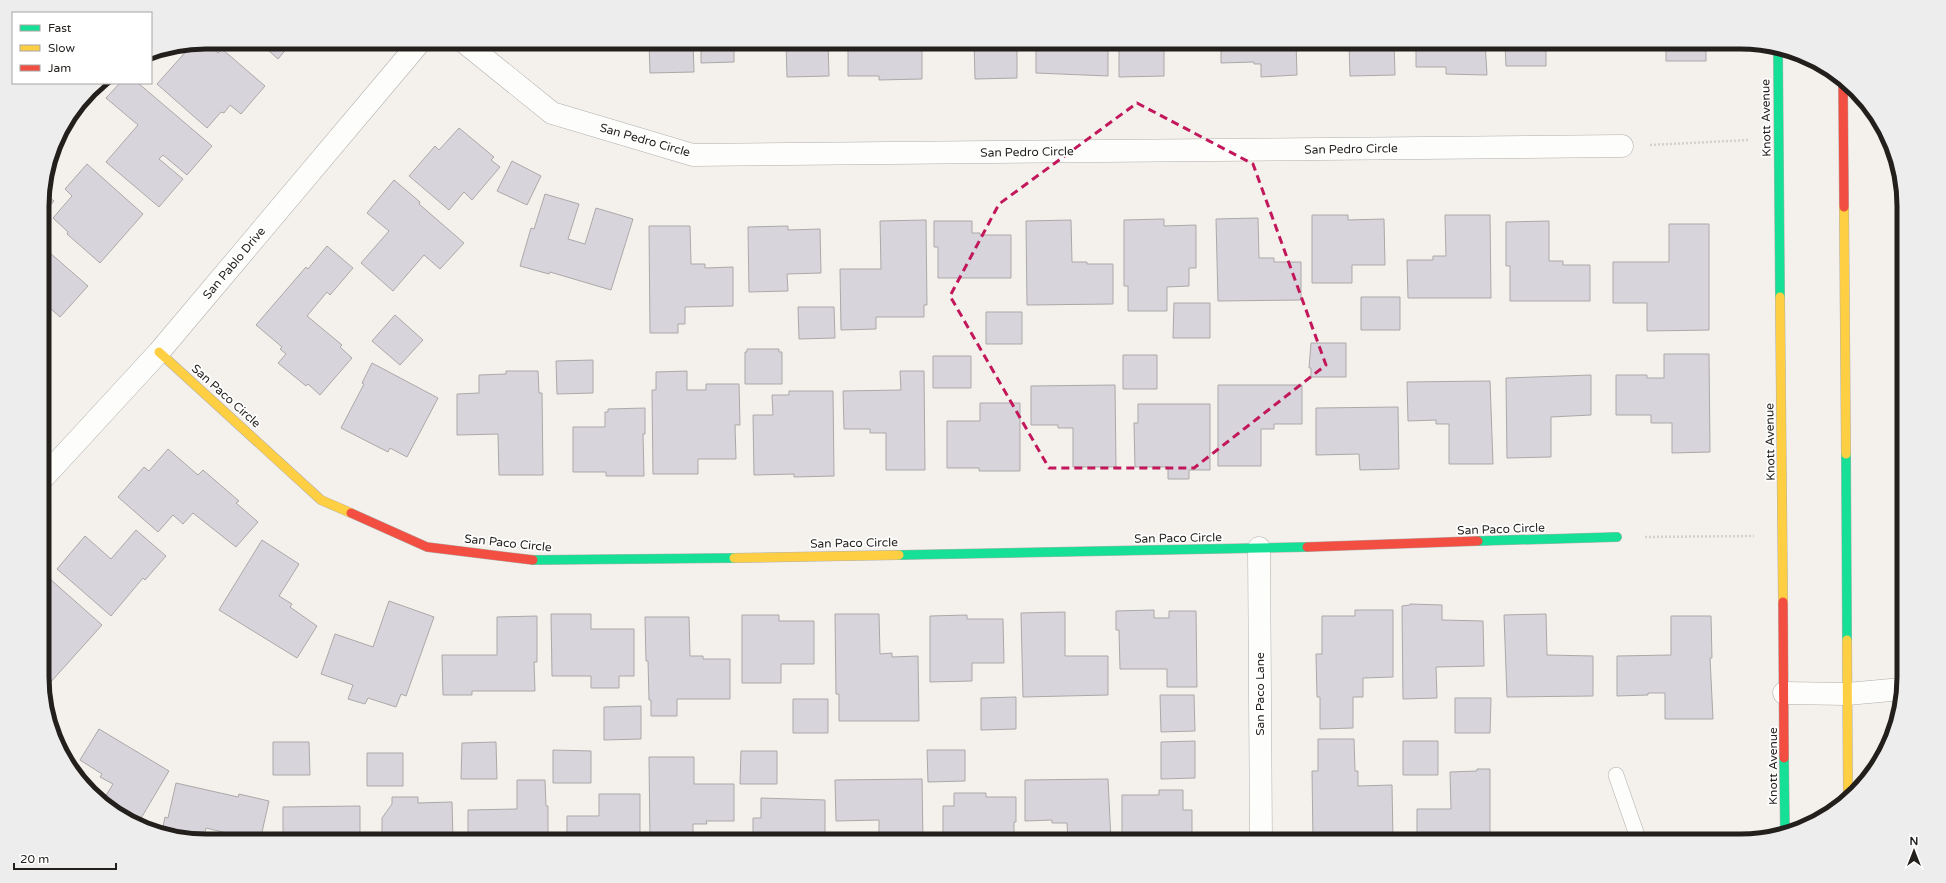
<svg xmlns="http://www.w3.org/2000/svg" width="1946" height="883" font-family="'Varela Round',sans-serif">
  <rect width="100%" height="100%" fill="#f4f0ec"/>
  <path fill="#d7d4dc" stroke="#aba9a8" d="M206,42L218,53L222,49L265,86L241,114L230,105L224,113L221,112L207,128L157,84L190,47L195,52L202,43Z
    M259,42H292L278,59Z
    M580,42H592L590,47Z
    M649,42H693L694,72L650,73Z
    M701,42H734V62L701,63Z
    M786,42H828L829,76L787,77Z
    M848,42H922V79L879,80V76H848Z
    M974,42H1017V78L975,79Z
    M1036,42H1108V76L1036,73Z
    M1119,42H1164V76L1119,77Z
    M1221,42H1296L1297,75L1261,77V64H1254V62L1221,63Z
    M1349,42H1394L1395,75L1350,76Z
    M1416,42H1485L1487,75L1446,74V67H1416Z
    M1505,42H1546V66H1506Z
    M1666,42H1706V61H1666Z
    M120,83H138L212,146L187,175L163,155L159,159L183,179L159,207L106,162L138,125L106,98Z
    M459,128L494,157L491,160L500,167L472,200L464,192L449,210L409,176L435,146L439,150Z
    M512,161L541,176L527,205L497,191Z
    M87,164L143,214L100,263L67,234L68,232L53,218L72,196L65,189Z
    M394,180L420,202L419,204L464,243L440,269L424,255L393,291L361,263L389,231L367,213Z
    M43,192L54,201L42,214V195Z
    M545,194L579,204L568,239L585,244L596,208L633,219L611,290L550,272L549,274L520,266L531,228L534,229Z
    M1312,215H1348V220L1384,219L1385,265H1352V283H1312Z
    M1445,215H1490L1491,298H1408L1407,260H1433V256H1446Z
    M1258,218L1259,258H1274V262H1301V300L1218,301L1216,219Z
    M1164,219V226L1196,225V268H1189V286L1167,287V311H1128V286H1124V220Z
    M926,220L927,305H924V317H876V329L841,330L840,269H881L880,221Z
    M1071,220L1072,262H1087V264H1113V304L1027,305L1026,221Z
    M934,221H972V233H980V235H1011V278H938V247H934Z
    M1549,221V261H1563V265H1590V301H1510V266H1506V222Z
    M1669,224H1709V330L1647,331V303H1613V262H1669Z
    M649,226H690L691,264H705V268L733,267V306L685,307V324H678V333H650Z
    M788,226V230L820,229L821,273L787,274L788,291L749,292L748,227Z
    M42,246L88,286L60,317L43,302Z
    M327,246L353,268L330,295L327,292L307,316L342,345L340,347L352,358L320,395L308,384L306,386L278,363L286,354L280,349L282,347L256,325L306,267L308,269Z
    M1361,297H1400V330H1361Z
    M1174,303H1210V338H1173Z
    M798,307H834L835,338L799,339Z
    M986,312H1022V344H986Z
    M395,315L423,340L400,365L372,341Z
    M1311,343H1346V377H1311V368H1309Z
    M747,349H779V352H782V384H745V352H747Z
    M1664,354H1709L1710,452L1672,453V423H1651V415H1616V375H1647V378H1664Z
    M1123,355H1157V389H1123Z
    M933,356H971V388H933Z
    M593,360V393L557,394L556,361Z
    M372,363L438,398L407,457L390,448L388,452L341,428L364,384L362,383Z
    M506,371H538L539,393H542L543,475H499L498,434L457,435V394L479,393V375L506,374Z
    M687,371V390H706V384H739L740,425H735L736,459H698V474H653L652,390H656V372Z
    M900,371H924L925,470H886V433H870V429H844L843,391L901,390Z
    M1591,375V415L1551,417V457L1507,458L1506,378Z
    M1490,381L1493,464H1449V424H1436V420L1408,421L1407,382Z
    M1115,385L1116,467H1073V428H1058V425H1031V386Z
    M1218,385H1302V424H1274V429H1261V466H1218Z
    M789,391H833L834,476L794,477V474L754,475L753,415H773L772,395H789Z
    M980,403H1020V471H979V468H947V421H980Z
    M1138,404H1210V470H1189V479H1168V467H1135L1134,423H1138Z
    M1398,407L1399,469L1360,470L1359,454L1316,455V408Z
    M645,408V434H643L644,476H606V472H573V427H605V412H608V409Z
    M168,449L198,475L203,470L239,501L236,503L258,522L236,547L193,513L183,524L173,515L158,532L118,497L144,467L149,471Z
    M136,530L166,556L145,580L143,578L111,616L57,569L85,536L111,559Z
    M262,540L299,564L279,596L292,604L290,607L317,626L297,658L219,610Z
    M50,579L102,625L49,684L43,679V588Z
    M389,601L434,617L406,696L401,694L396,707L368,698L365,704L348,699L353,685L321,674L335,634L373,647Z
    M1410,604L1442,605V620L1483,621L1484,666L1436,667L1437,698L1403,699L1402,606L1410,605Z
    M1154,610V618H1169V611H1196L1197,687H1167V669H1120L1119,630H1116V611Z
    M1355,610H1393V677L1363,678V697H1353V728L1320,729V697H1317L1316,654H1322V616H1355Z
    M1065,612V656H1108V695L1023,697L1021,613Z
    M551,614H591V629H634V676H619V688H591V676H552Z
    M835,614H879L880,654L892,653V657L918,656L919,721H839V694H836Z
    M1546,614L1547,655L1593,656V696L1507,697L1504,615Z
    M742,615H779V621H814V664H781V683H742Z
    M967,615V619H1003L1004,663H972V681L930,682V616Z
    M537,616V662H534L535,691H472V695H443L442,655H497V617Z
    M1671,616H1711L1712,658H1710L1713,719H1665V693H1648V695L1617,696V656L1671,655Z
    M645,617H689L690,656H703V659H730V699H677V716H651V700H649L648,661H646Z
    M1160,695H1194L1195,731L1161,732Z
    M1016,697V729L981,730V698Z
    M1455,698H1491L1490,733H1455Z
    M793,699H828V733H793Z
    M641,706V739L604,740V707Z
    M99,729L169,771L137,825L106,807L102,802L113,784L100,777L102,774L80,760Z
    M53,735L64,744L60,749L55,740Z
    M1318,739H1354L1355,771H1358V786L1392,785L1393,841H1313L1312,771H1318Z
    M1195,741V778L1161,779V742Z
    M1403,741H1438V775H1403Z
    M273,742H309L310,775H273Z
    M496,742L497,779H461L462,743Z
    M553,750L591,751V783H553Z
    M927,750H965V781L928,782Z
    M741,751H777V784H740Z
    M367,753H403V786H367Z
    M649,757H694V784H734V821H706L707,824H693V841H650Z
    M1477,769H1490V841H1417V809H1451L1450,772L1477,771Z
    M922,779L923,841H879V820L836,821L835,780Z
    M1108,779L1111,841H1068L1067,823H1052V820L1025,821V780Z
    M517,780H545L546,806H548V841H468V810L517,809Z
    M176,783L238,797L239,794L269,801L260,841L206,828L203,840L162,832L165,817L168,818Z
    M1159,790H1183V810H1192V841H1122V795H1159Z
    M954,793H986V797H1016V822H1014V841H943V806H954Z
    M599,794H640V841H567V816H599Z
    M392,797H418V803L452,802L453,841H382V818L392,804Z
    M761,798L825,800V841H753V818H761Z
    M360,806V841H283V807Z"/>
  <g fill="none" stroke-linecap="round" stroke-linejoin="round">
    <g stroke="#b1afac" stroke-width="16">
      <path id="lane" d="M1616,775L1639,841"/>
    </g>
    <g stroke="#b1afac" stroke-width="23">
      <path id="street" d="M464,42L552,113L693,155L1622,146
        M43,478L159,352L420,42
        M1259,548L1261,841
        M1784,693L1847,694L1902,689"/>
    </g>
    <g stroke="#b1afac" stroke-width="10">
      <path id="fast" d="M1778,49L1780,297
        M1846,454L1847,640
        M1478,541L1617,537
        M899,555L1307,547
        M533,560L734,558
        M1784,758L1785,834"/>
    </g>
    <g stroke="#b1afac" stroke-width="10">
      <path id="slow" d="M1844,207L1846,454
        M1780,297L1783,602
        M159,352L321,500L351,513
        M734,558L899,555
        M1847,640L1848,799"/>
    </g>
    <g stroke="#b1afac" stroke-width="10">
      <path id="jam" d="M1843,79L1844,207
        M351,513L427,547L533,560
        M1307,547L1478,541
        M1783,602L1784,758"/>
    </g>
    <path stroke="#d2d1d0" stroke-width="2.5" stroke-dasharray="2 2" stroke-linecap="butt" d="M1650,145L1749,140
      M1645,537L1754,536"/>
    <use href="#lane" stroke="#fdfdfc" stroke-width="15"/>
    <use href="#street" stroke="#fdfdfc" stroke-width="22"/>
    <use href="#fast" stroke="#16e098" stroke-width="9"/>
    <use href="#slow" stroke="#ffcf43" stroke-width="9"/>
    <use href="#jam" stroke="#f24e42" stroke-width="9"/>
  </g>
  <path fill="none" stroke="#c2185b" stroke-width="3" stroke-dasharray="8 5" stroke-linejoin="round" d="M1137,103L1253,164L1326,365L1194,468H1049L950,296L999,204Z"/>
  <g text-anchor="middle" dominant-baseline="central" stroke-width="3.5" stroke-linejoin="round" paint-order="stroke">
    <g font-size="12" fill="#221f1c" stroke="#fff">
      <text transform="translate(1766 118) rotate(-91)">Knott Avenue</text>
      <text transform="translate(645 140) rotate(16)">San Pedro Circle</text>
      <text transform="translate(1351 149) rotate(-1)">San Pedro Circle</text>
      <text transform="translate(1027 152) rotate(-1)">San Pedro Circle</text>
      <text transform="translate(234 263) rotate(-50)">San Pablo Drive</text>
      <text transform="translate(226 396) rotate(42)">San Paco Circle</text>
      <text transform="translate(1770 442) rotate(-91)">Knott Avenue</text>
      <text transform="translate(1501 529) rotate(-2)">San Paco Circle</text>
      <text transform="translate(1178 538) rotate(-1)">San Paco Circle</text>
      <text transform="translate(508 543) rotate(6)">San Paco Circle</text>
      <text transform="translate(854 543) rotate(-1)">San Paco Circle</text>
      <text transform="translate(1260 694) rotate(-90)">San Paco Lane</text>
      <text transform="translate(1773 766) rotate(-90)">Knott Avenue</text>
    </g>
  </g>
  <path d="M0 0H1946V883H0ZM206 49H1740A157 157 0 0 1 1897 206V677A157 157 0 0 1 1740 834H206A157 157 0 0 1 49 677V206A157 157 0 0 1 206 49Z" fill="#ededed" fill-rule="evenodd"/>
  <path fill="none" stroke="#221f1c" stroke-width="5" d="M206 49H1740A157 157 0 0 1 1897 206V677A157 157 0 0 1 1740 834H206A157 157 0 0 1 49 677V206A157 157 0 0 1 206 49Z"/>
  <rect x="12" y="12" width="140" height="72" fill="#ffffff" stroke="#a7a5a4"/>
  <rect x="20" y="25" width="20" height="6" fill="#16e098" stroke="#a7a5a4"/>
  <text x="48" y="32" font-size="12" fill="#221f1c">Fast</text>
  <rect x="20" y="45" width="20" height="6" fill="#ffcf43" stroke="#a7a5a4"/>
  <text x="48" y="52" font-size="12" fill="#221f1c">Slow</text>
  <rect x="20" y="65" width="20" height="6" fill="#f24e42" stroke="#a7a5a4"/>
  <text x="48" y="72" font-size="12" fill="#221f1c">Jam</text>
  <g transform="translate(1914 851)" stroke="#ffffff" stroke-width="3" paint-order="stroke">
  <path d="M0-3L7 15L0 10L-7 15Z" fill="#221f1c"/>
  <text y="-6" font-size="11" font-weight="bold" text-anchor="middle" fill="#221f1c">N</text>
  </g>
  <path d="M14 863v6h102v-6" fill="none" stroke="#221f1c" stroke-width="2"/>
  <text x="20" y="863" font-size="12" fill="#221f1c" stroke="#ffffff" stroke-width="3" paint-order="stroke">20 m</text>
</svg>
